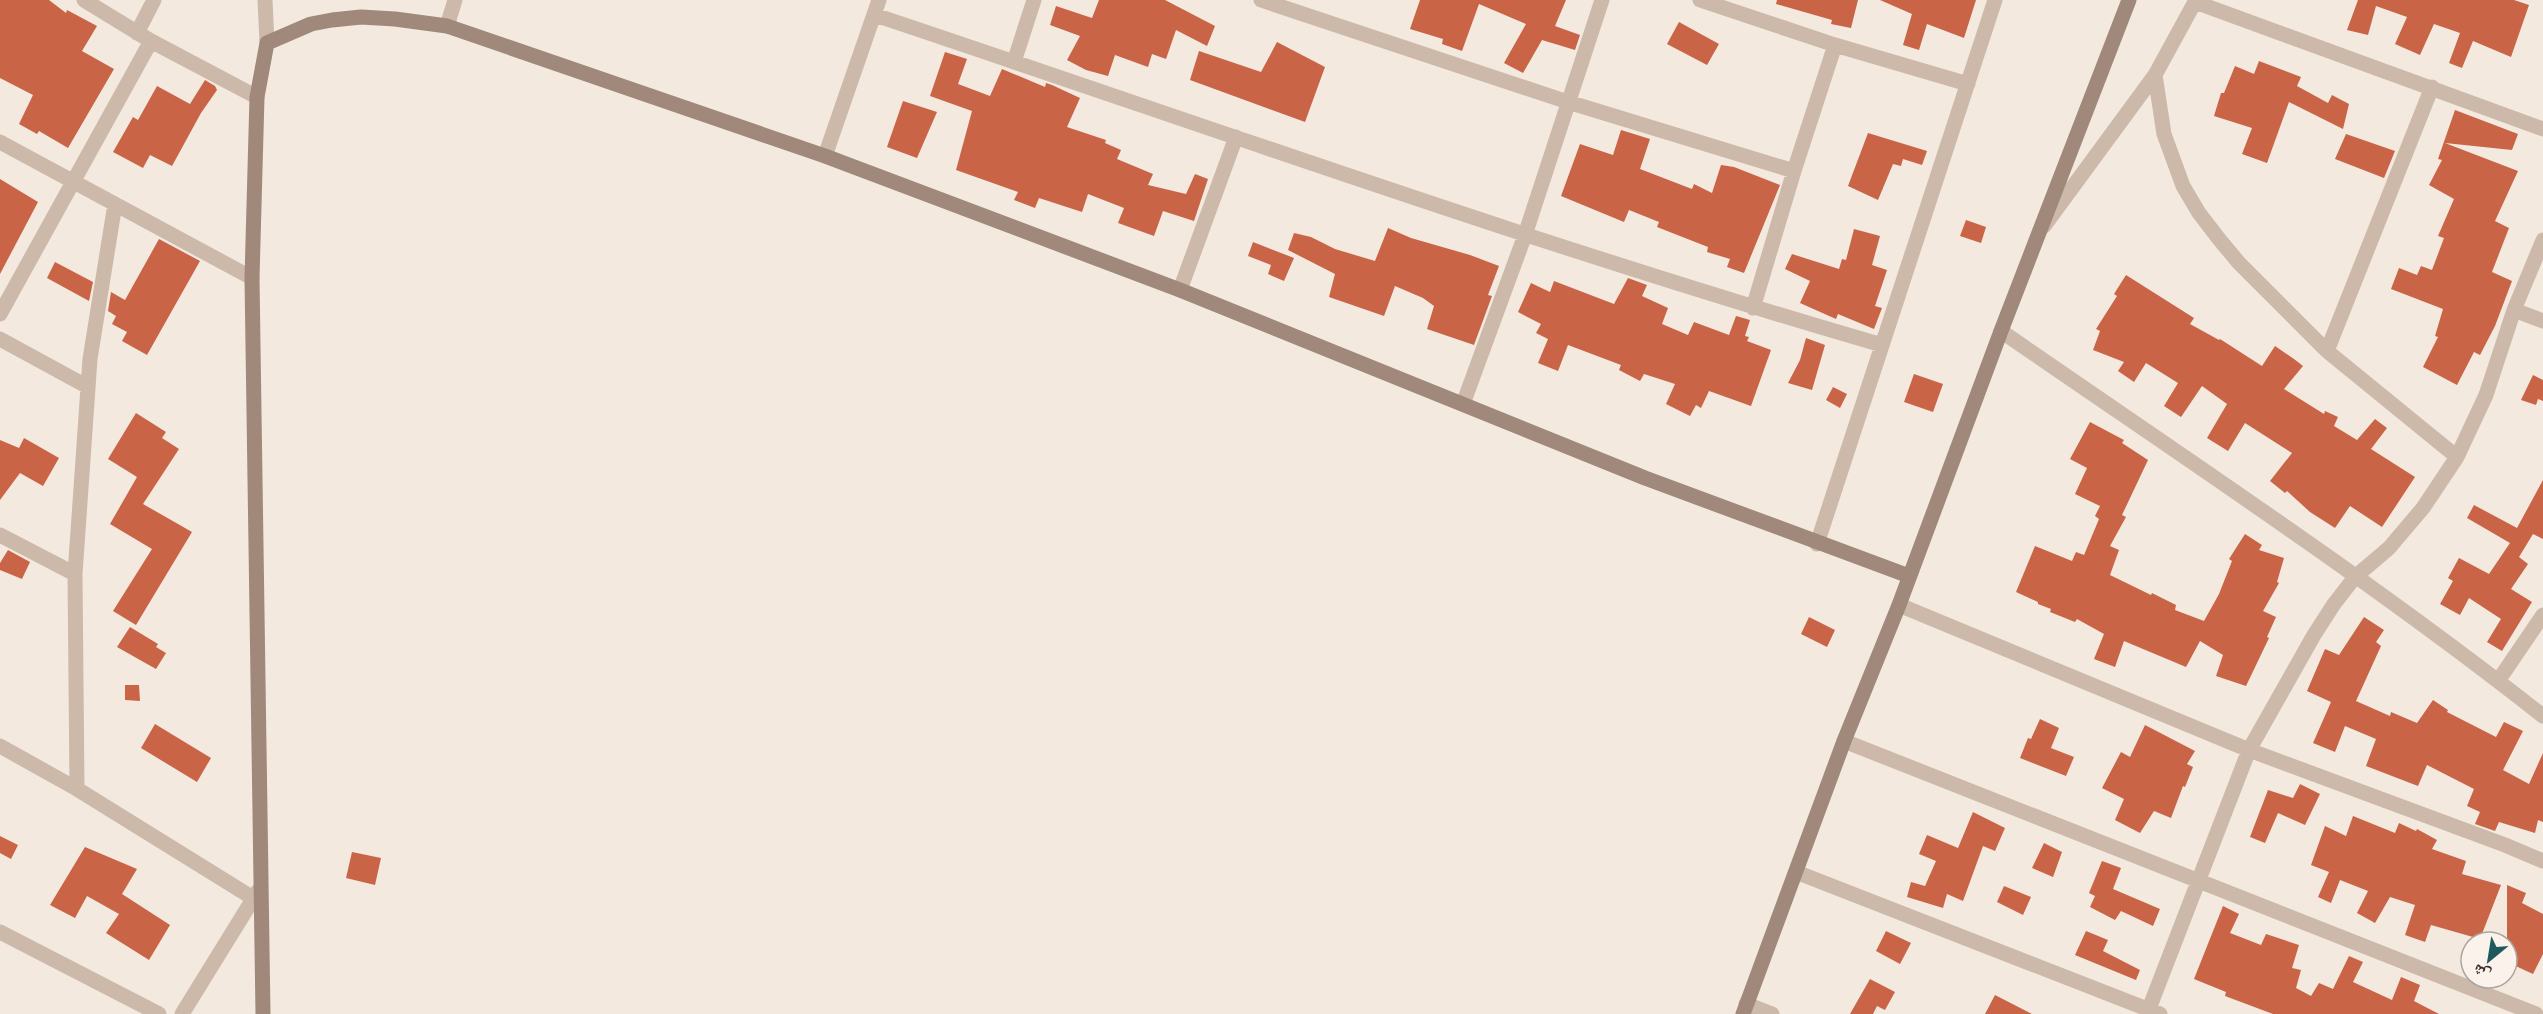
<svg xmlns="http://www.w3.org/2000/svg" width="2543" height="1014" font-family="Signika,'Noto Naskh Arabic',sans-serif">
  <rect width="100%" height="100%" fill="#f3e9df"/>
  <path fill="#c96447" d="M0,0H49L66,13L67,10L97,26L82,51L114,69L68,148L39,131L37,134L19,124L33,95L0,78Z
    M1099,0H1165L1215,26L1207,46L1176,30L1166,59L1152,54L1148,67L1115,55L1108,76L1086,70L1067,60L1080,36L1050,25L1056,6L1092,18Z
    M1420,0H1566L1555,26L1580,35L1575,50L1542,40L1523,73L1504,63L1526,24L1479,4L1462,51L1442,44L1443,39L1410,29Z
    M1777,0H1858L1851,28L1831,24L1832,20L1776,4Z
    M1880,0H1976L1964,38L1927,24L1919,50L1903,45L1912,14Z
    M2358,0H2514L2529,5L2511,57L2473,41L2462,68L2449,63L2460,33L2434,24L2420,55L2395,44L2407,17L2376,6L2368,35L2347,30Z
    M1679,22L1719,44L1707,65L1667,44Z
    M1277,42L1325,67L1305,122L1190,80L1199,51L1261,72Z
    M945,52L967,59L958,84L990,96L1002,69L1045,87L1046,83L1052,85L1080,98L1067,127L1106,140L1105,143L1121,150L1117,159L1153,174L1148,185L1186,194L1195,174L1208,179L1194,221L1163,211L1154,236L1118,223L1124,208L1088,194L1082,212L1039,198L1035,208L1014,200L1018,192L956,170L972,111L930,96Z
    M2259,61L2301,77L2297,86L2328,103L2332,95L2349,104L2343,129L2289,102L2267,163L2242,154L2252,128L2214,116L2221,93H2224L2235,66L2254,74Z
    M205,80L215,86L217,90L201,113L172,166L150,155L143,168L113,152L133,117L138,120L157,86L190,104Z
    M903,101L937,112L917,158L887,147Z
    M2455,110L2518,134L2512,150L2445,143L2518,171L2495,221L2509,228L2492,272L2512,281L2495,326L2480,355L2474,352L2457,385L2423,367L2438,337L2435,336L2443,309L2391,289L2399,268L2417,275L2421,266L2432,270L2444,238L2438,236L2454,199L2429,185L2442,160L2438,159Z
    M1621,130L1650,139L1640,169L1692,189L1694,184L1712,193L1721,165L1734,167L1780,185L1744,273L1727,267L1730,259L1707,252L1708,247L1657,227L1659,222L1629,210L1624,222L1561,196L1580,144L1613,155Z
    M1868,133L1927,151L1922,165L1903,159L1901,166L1893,164L1878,200L1848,186Z
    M2346,134L2395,151L2384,178L2335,159Z
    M0,179L38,202L0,274Z
    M1966,220L1986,227L1981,243L1960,236Z
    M1388,228L1411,238L1470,255L1499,266L1488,295L1492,296L1474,345L1427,329L1434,306L1423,298L1395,286L1384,316L1329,297L1335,274L1288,250L1294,233L1311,237L1335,249L1375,261Z
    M1854,229L1880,236L1872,265L1887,270L1875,306L1882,308L1874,329L1838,314L1836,319L1800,303L1810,281L1785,269L1792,254L1839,269L1842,259L1846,260Z
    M159,239L200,261L147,355L122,341L127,332L112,324L116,316L108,311L111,292L125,300Z
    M1253,242L1294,258L1284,281L1268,274L1271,265L1248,256Z
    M55,262L93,282L89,301L47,278Z
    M2126,275L2194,318L2190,324L2219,340L2220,339L2262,366L2275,346L2294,359L2303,366L2284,389L2324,414L2325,411L2338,417L2334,426L2357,440L2375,419L2387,428L2371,449L2415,477L2382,527L2350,506L2335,528L2310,512L2287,491L2285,493L2270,481L2292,453L2245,423L2228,451L2207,438L2227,404L2202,386L2181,417L2164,406L2178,383L2146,363L2134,382L2118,371L2124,362L2093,350L2100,331L2096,329L2117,296L2114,294Z
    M1628,278L1647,285L1642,296L1668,308L1662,324L1688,335L1694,322L1729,335L1736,316L1750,320L1745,336L1749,337L1747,341L1771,350L1751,406L1709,391L1701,408L1696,405L1690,416L1666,404L1675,384L1644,374L1640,381L1619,370L1621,365L1568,345L1558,371L1538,363L1548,339L1536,333L1541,324L1518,312L1531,283L1550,292L1554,281L1614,304Z
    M1806,338L1825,345L1812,390L1788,383L1800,360Z
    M1914,374L1943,384L1933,412L1904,402Z
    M2533,375L2543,380V401L2538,399L2536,405L2521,400Z
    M1833,387L1847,394L1840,408L1826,400Z
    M136,413L166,432L162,438L179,449L143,504L192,532L136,625L113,611L152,549L110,524L137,477L108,459Z
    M2090,422L2124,440L2122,443L2148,460L2122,515L2126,517L2110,546L2119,550L2110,575L2151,595L2152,593L2176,605L2175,610L2204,621L2219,594L2232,561L2229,559L2245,534L2262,545L2259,550L2284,558L2277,582L2279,583L2263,611L2276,617L2267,637L2269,638L2246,686L2216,676L2223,655L2200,641L2186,667L2124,641L2115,667L2094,659L2104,634L2077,619L2075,622L2050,612L2051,609L2038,604V602L2016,592L2035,546L2072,561L2076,552L2084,555L2099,519L2095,516L2100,506L2075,494L2087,468L2070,459Z
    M24,438L59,458L43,486L20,473L0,500V440L19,448Z
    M2543,480V539L2533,534L2519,557L2528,564L2511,589L2532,602L2502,651L2487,642L2501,619L2469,598L2460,615L2440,604L2453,581L2448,578L2459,558L2489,574L2510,543L2467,518L2474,505L2517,528Z
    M8,550L30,562L22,579L0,570V563Z
    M1809,617L1835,630L1827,647L1801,634Z
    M2364,617L2384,630L2376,642L2381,646L2356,701L2390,716L2391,712L2417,723L2433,700L2448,710L2447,712L2496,737L2504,722L2523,731L2503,770L2529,784L2543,753V822L2538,820L2535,833L2499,822L2495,831L2475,824L2480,812L2467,806L2474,789L2427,765L2418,786L2366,766L2376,739L2345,726L2335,752L2313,743L2331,702L2307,691L2325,649L2339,655Z
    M130,627L158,644L156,647L166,653L156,669L117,647Z
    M125,685H139L140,701L125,700Z
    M2040,719L2059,728L2051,748L2074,757L2066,776L2020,758L2028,738L2031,739Z
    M155,724L211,758L197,782L141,748Z
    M2145,725L2195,751L2187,764L2193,767L2185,787L2183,786L2171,818L2154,811L2140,833L2115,820L2124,799L2102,788L2121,752L2130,757Z
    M2300,784L2320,794L2305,825L2278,813L2265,843L2250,837L2268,790L2293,798Z
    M1973,812L2005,828L1995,851L1983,846L1963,901L1947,894L1943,908L1907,897L1911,882L1925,886L1936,861L1919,854L1927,835L1958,848Z
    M2353,816L2395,833L2399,823L2416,831L2417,829L2437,840L2432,849L2466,861L2462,874L2501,885L2480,939L2431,925L2425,942L2405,935L2415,905L2390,897L2375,923L2357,913L2368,891L2340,880L2331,903L2318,897L2329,872L2311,865L2325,826L2346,836Z
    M0,836L18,845L11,859L0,853Z
    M2044,843L2062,852L2053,877L2032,868Z
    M85,847L137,869L122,894L170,925L149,960L106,933L119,914L87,896L75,918L50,905Z
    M352,852L381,858L375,885L346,878Z
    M2102,861L2121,868L2113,889L2160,909L2153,926L2121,911L2115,920L2090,907L2095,896L2089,893Z
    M2507,885L2526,893L2522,903L2543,914V954L2533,974L2507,962Z
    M2004,886L2031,897L2023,915L1997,902Z
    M2223,906L2239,914L2230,933L2261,945L2266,934L2299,945L2292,968L2301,970L2296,988L2311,996L2319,983L2333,989L2349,956L2363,962L2353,982L2392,1000L2401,977L2420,985L2414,1001L2439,1014H2273L2225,996L2226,992L2194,979Z
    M1886,931L1911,943L1900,964L1876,951Z
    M2086,931L2108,940L2103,951L2140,970L2136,980L2075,955Z
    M1870,979L1895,992L1885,1010L1877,1006L1873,1014H1850Z
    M1995,995L2032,1014H1985Z"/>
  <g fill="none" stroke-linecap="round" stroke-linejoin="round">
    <path stroke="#ccb9aa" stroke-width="15" d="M84,0L151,41L257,97
      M265,0L267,43
      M1261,0L1568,102L1794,171L1753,308
      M1700,0L1835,45L1968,84
      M2195,2L2543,129
      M875,15C1210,127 1543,247 1882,345
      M447,26L455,0
      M137,33L154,0
      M1014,62L1034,0
      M2155,75L2164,134L2183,186L2199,213L2219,239L2239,263L2327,351L2457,457
      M0,142L252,278
      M825,156L879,0
      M1794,171L1835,45
      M2044,226L2155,75L2196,0
      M1180,290L1236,137
      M2514,310L2543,321
      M0,314L151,41
      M2001,331C2183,457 2369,579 2543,716
      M0,339L88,387
      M2327,351L2432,87
      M1463,404L1525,235L1602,0
      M0,535L75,574
      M1817,544L1995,0
      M1899,605L2249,750L2505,845L2543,861
      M2498,681L2543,615
      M1844,741L2536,1014
      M0,746L77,789L253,898
      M77,789L75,574L90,359L115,204
      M1796,872L2160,1014
      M0,932L159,1014
      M1746,1004L1772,1014
      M182,1014L258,891
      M2147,1014L2249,750L2314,635L2334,604L2355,577L2389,548L2423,508L2457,457L2486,395L2514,310L2543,240"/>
    <path stroke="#a0887b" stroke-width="15" d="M263,1014L252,278L257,97L267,43L311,24L332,20L361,17L395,19L447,26L825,156L1180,290L1645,478L1909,576
      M1743,1014L1844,741L1899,605L2001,331L2129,0"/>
  </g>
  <g transform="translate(2489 960) rotate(210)"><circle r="28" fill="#fbf3eb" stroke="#ada49e" stroke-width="1.5"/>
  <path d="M0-4.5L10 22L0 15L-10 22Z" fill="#1e5a5c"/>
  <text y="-9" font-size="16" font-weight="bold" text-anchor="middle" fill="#392e2a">ش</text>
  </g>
</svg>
